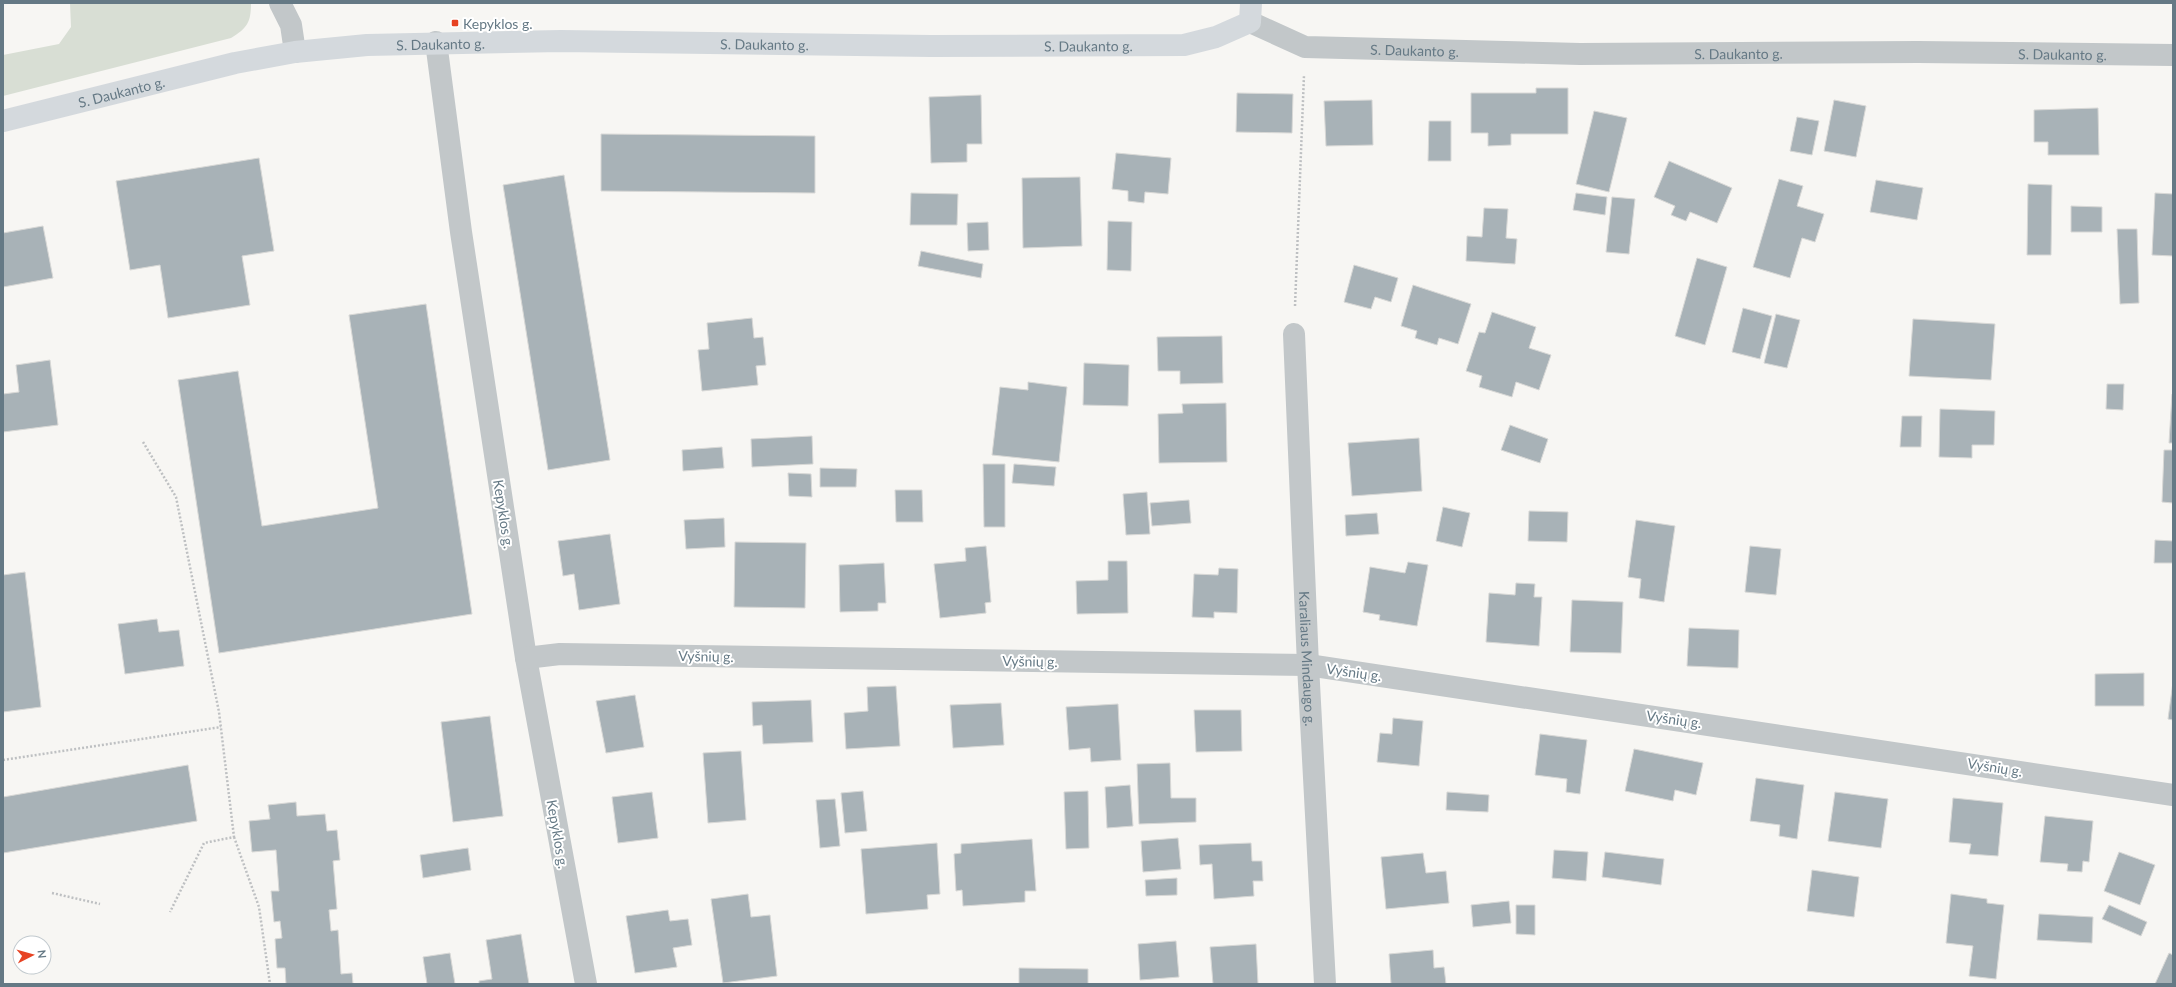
<svg xmlns="http://www.w3.org/2000/svg" width="2176" height="987" font-family="Lato,sans-serif">
  <rect width="100%" height="100%" fill="#f7f6f3"/>
  <path fill="#d8ded4" d="M70,3H251C251,23 247,28 231,38L3,96V55L59,44L71,27Z"/>
  <path fill="#a8b2b7" stroke="#d8d8d6" d="M1536,88H1568V134H1511V145L1488,146V133H1471V93H1536Z
    M1237,93L1293,94L1292,133L1236,132Z
    M981,95L982,144H967V162L931,163L929,97Z
    M1372,100L1373,145L1326,146L1324,101Z
    M1834,100L1866,106L1856,157L1824,151Z
    M2098,108L2099,155H2048V142H2034V110Z
    M1594,111L1627,118L1609,192L1576,184Z
    M1797,117L1819,121L1812,155L1790,151Z
    M1429,121H1451V161H1428Z
    M601,134L815,136V193L601,191Z
    M1116,153L1171,158L1168,194L1145,192L1144,203L1128,201V191L1112,189Z
    M259,158L274,251L242,256L250,305L168,318L160,265L130,270L116,181Z
    M1669,161L1732,188L1717,223L1690,212L1686,221L1671,215L1675,206L1654,197Z
    M564,175L610,460L548,470L503,185Z
    M1080,177L1082,246L1023,248L1022,178Z
    M1779,179L1803,186L1797,206L1824,214L1815,242L1802,238L1790,278L1753,267Z
    M1876,180L1923,188L1917,220L1870,212Z
    M2028,184L2052,185L2051,255H2027Z
    M911,193L958,194L957,225H910Z
    M1576,193L1607,197L1605,215L1573,210Z
    M2155,193L2173,194V256L2152,255Z
    M1612,197L1635,199L1629,254L1606,252Z
    M2071,206L2102,207V232H2071Z
    M1484,208L1508,209L1506,238L1517,239L1515,264L1466,261L1467,236L1482,237Z
    M1108,221L1132,222L1131,271L1107,270Z
    M988,222L989,250L968,251L967,223Z
    M43,226L53,278L3,287V233Z
    M2117,229H2137L2139,303L2120,304Z
    M921,251L983,264L981,278L918,266Z
    M1697,258L1727,267L1705,345L1675,336Z
    M1354,265L1398,278L1391,302L1375,297L1371,309L1344,302Z
    M1413,285L1471,304L1458,344L1439,338L1437,345L1415,338L1417,331L1401,326Z
    M426,304L472,614L219,653L178,380L238,371L262,526L378,508L349,315Z
    M1743,308L1772,316L1760,359L1732,352Z
    M1492,312L1536,327L1529,348L1551,355L1539,390L1516,382L1512,397L1479,387L1482,376L1466,371L1479,332L1485,333Z
    M1776,314L1800,320L1787,368L1764,363Z
    M752,318L754,338L763,337L766,365L756,366L758,385L702,391L698,350L709,349L707,323Z
    M1913,319L1995,324L1991,380L1909,376Z
    M1222,336L1223,383L1180,384V371H1158L1157,337Z
    M50,360L58,425L3,432V394L19,392L16,365Z
    M1084,363L1129,365L1128,406L1083,405Z
    M1028,382L1067,387L1059,462L992,455L1000,387L1028,390Z
    M2107,384H2124L2123,410L2106,409Z
    M2172,394H2173V443H2169Z
    M1226,403L1227,462L1159,463L1158,414L1183,413L1182,404Z
    M1940,409L1995,411L1994,445H1972V458L1939,457Z
    M1902,416H1922L1921,447H1900Z
    M1510,425L1548,439L1540,463L1501,450Z
    M812,436L813,464L752,467L751,439Z
    M1419,438L1422,491L1352,496L1348,443Z
    M722,447L724,468L683,471L682,450Z
    M2164,450H2173V503L2162,502Z
    M983,464H1005V527H984Z
    M1014,464L1056,467L1054,486L1012,483Z
    M820,468L857,469L856,487H820Z
    M788,473L811,474L812,497L789,496Z
    M895,490H922L923,522H896Z
    M1147,492L1150,534L1126,535L1123,494Z
    M1189,500L1191,523L1152,526L1150,503Z
    M1443,507L1470,513L1462,547L1436,541Z
    M1529,511L1568,512L1567,542L1528,541Z
    M1377,513L1379,534L1346,536L1345,515Z
    M724,518L725,547L686,549L684,520Z
    M1636,520L1675,526L1664,602L1639,598L1641,579L1628,577Z
    M610,534L620,604L579,610L574,574L563,576L558,541Z
    M2155,540L2173,541V563H2154Z
    M735,542L806,543L805,608L734,607Z
    M986,546L991,602L985,603L986,613L940,618L934,564L966,561L965,548Z
    M1750,546L1781,549L1776,595L1745,592Z
    M1108,561H1127L1128,613L1077,614L1076,581L1108,580Z
    M1408,562L1428,565L1417,626L1379,620L1380,615L1363,612L1370,567L1405,573Z
    M884,563L886,603H878V611L840,612L839,565Z
    M1219,568L1238,569L1237,613L1214,612V618L1192,617L1194,574L1218,575Z
    M25,572L41,707L3,712V575Z
    M1516,583L1535,584L1534,597H1542L1539,646L1486,642L1489,593L1515,595Z
    M1572,600L1623,602L1621,653L1570,652Z
    M157,619L159,632L179,630L184,666L125,674L118,624Z
    M1689,628L1739,630L1738,668L1687,666Z
    M2144,673V706H2095V674Z
    M2173,682V720L2168,719Z
    M896,686L900,746L846,749L844,713L868,711L867,687Z
    M635,695L644,747L606,753L596,701Z
    M811,700L813,742L763,744L762,725L753,726L752,702Z
    M1001,703L1004,745L953,748L950,705Z
    M1118,704L1121,760L1091,762L1090,748L1069,750L1066,707Z
    M1194,710H1241L1242,751L1196,752Z
    M490,716L503,816L453,822L441,722Z
    M1393,718L1423,721L1419,766L1377,762L1380,733L1392,734Z
    M1540,734L1587,740L1580,794L1566,792L1567,779L1535,775Z
    M1634,749L1703,763L1696,795L1675,790L1673,801L1625,791Z
    M741,751L746,820L708,823L703,753Z
    M1170,763L1171,798H1196V822L1139,824L1137,764Z
    M188,765L197,821L3,853V797Z
    M1756,778L1804,785L1797,839L1779,836L1780,825L1750,821Z
    M1130,785L1133,826L1107,828L1105,787Z
    M863,791L867,831L845,833L841,793Z
    M1088,791L1089,848L1066,849L1064,792Z
    M652,792L658,838L618,843L612,797Z
    M1447,792L1489,795L1488,812L1446,810Z
    M1835,792L1888,799L1881,848L1828,841Z
    M1953,798L2003,803L1998,856L1969,854L1971,844L1949,842Z
    M835,799L840,846L820,848L816,800Z
    M296,802L297,816L325,814L327,831L337,830L340,860L333,861L337,909L329,910L331,931L338,930L341,974L352,973L353,984H286L285,968H277L275,939L282,938L280,921L274,922L271,891H279L276,850L252,852L249,821L270,819L268,805Z
    M2045,816L2093,821L2089,862L2083,861L2082,872L2067,871L2068,864L2040,862Z
    M1178,838L1181,869L1143,872L1141,841Z
    M1032,839L1036,891H1025V902L963,906L962,890L956,891L954,854L961,853V844Z
    M937,843L940,894L927,895L928,909L866,914L861,849Z
    M1251,843L1252,861H1262L1263,881H1253L1254,896L1214,899L1212,864L1200,865L1199,845Z
    M468,848L471,870L423,878L420,855Z
    M1554,850L1588,852L1586,881L1552,878Z
    M1605,852L1664,859L1661,885L1602,877Z
    M2119,852L2155,865L2140,905L2104,891Z
    M1423,853L1426,873L1446,871L1449,903L1386,909L1381,857Z
    M1812,870L1859,877L1854,917L1807,911Z
    M1177,878V895L1146,896L1145,880Z
    M748,894L751,917L770,915L777,976L723,983L711,899Z
    M1951,894L1987,899V903L2004,905L1996,979L1969,976L1973,946L1946,943Z
    M1509,901L1511,923L1473,927L1471,905Z
    M1516,905H1535V935L1516,934Z
    M2109,905L2147,922L2141,936L2102,919Z
    M668,910L670,921L688,919L692,945L673,948L677,967L635,973L626,916Z
    M2039,914L2093,917L2092,943L2037,940Z
    M521,934L529,984H479V981L492,979L486,940Z
    M1176,941L1179,977L1140,980L1138,944Z
    M1256,944L1258,984H1213L1210,947Z
    M1433,950L1434,968L1444,967L1446,984H1391L1389,954Z
    M450,953L455,984H427L423,957Z
    M2169,953L2173,955V984H2155Z
    M1019,968L1088,969V984H1019Z"/>
  <g fill="none" stroke-linecap="round" stroke-linejoin="round">
    <path stroke="#bec0c2" stroke-width="2.5" stroke-dasharray="2 2" stroke-linecap="butt" d="M1295,306L1304,75
      M143,442L176,497L219,712L234,837L204,843L170,912
      M3,760L221,727
      M234,837L259,907L270,984
      M52,893L100,904"/>
    <g stroke="#c2c7c9" stroke-width="22">
      <path d="M280,3L291,25L295,52"/>
      <path id="s1" d="M1250,22L1305,47L1580,54L1918,52L2173,55"/>
      <path d="M436,42L461,232L526,658L586,984"/>
      <path id="s2" d="M1294,334L1308,665L1325,984"/>
      <path d="M526,658L560,654L1308,665L2173,795"/>
    </g>
    <path stroke="#d4d9dd" stroke-width="22" id="s3" d="M3,121L235,63L295,52L367,45L561,41L931,46L1184,45L1216,37L1250,22L1251,3"/>
  </g>
  <rect fill="#e74323" stroke="#fff" stroke-width="1.5" x="451" y="19" width="8" height="8" rx="2"/>
  <g text-anchor="middle" dominant-baseline="central" stroke-width="4" stroke-linejoin="round" paint-order="stroke">
    <g font-size="14" fill="#657985" stroke="#fff" text-anchor="start">
      <text x="463" y="23">Kepyklos g.</text>
    </g>
    <g font-size="14" fill="#657985" stroke="#fff">
      <text stroke="none"><textPath href="#s3" startOffset="446">S. Daukanto g.</textPath></text>
      <text stroke="none"><textPath href="#s3" startOffset="770">S. Daukanto g.</textPath></text>
      <text stroke="none"><textPath href="#s3" startOffset="1094">S. Daukanto g.</textPath></text>
      <text stroke="none"><textPath href="#s1" startOffset="170">S. Daukanto g.</textPath></text>
      <text stroke="none"><textPath href="#s1" startOffset="494">S. Daukanto g.</textPath></text>
      <text stroke="none"><textPath href="#s1" startOffset="818">S. Daukanto g.</textPath></text>
      <text stroke="none"><textPath href="#s3" startOffset="122">S. Daukanto g.</textPath></text>
      <text transform="translate(504 514) rotate(81)">Kepyklos g.</text>
      <text transform="translate(706 656) rotate(1)">Vyšnių g.</text>
      <text stroke="none"><textPath href="#s2" startOffset="325">Karaliaus Mindaugo g.</textPath></text>
      <text transform="translate(1030 661) rotate(1)">Vyšnių g.</text>
      <text transform="translate(1354 672) rotate(8)">Vyšnių g.</text>
      <text transform="translate(1674 719) rotate(8)">Vyšnių g.</text>
      <text transform="translate(1995 767) rotate(9)">Vyšnių g.</text>
      <text transform="translate(558 834) rotate(80)">Kepyklos g.</text>
    </g>
  </g>
  <rect width="2176" height="987" fill="none" stroke="#657985" stroke-width="8"/>
  <g transform="translate(32 955) rotate(84)"><circle r="19" fill="#ffffff" stroke="#c1c9ce"/>
  <path d="M0-3L7 15L0 10L-7 15Z" fill="#e74323"/>
  <text y="-6" font-size="11" font-weight="bold" text-anchor="middle" fill="#657985">N</text>
  </g>
</svg>
